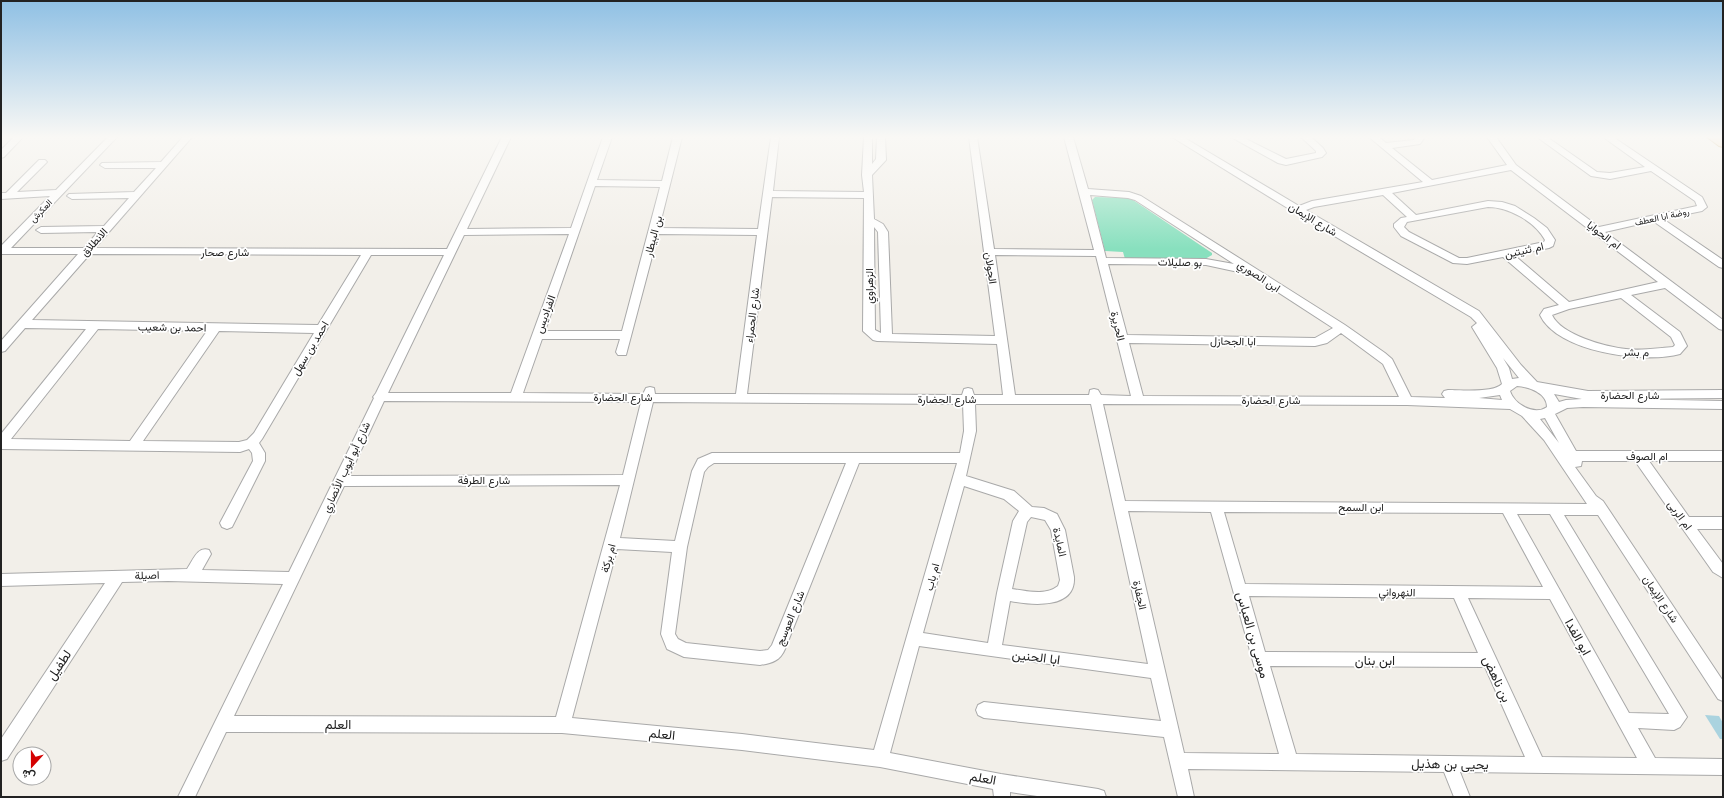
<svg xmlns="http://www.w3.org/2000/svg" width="1724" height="798" font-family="Helvetica,Vazirmatn,sans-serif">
  <rect width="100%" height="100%" fill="#f2efe9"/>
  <path fill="#88e0be" d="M1095,197L1130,198L1212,253V255L1205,259H1125L1123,252L1105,251L1092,200Z"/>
  <path fill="#aad3df" d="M1705,715L1719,716L1723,723V739H1720Z"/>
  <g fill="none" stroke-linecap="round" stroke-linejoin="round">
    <g stroke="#a9a9a9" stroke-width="2">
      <path id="minor" d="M14,137H23L4,157L1,158V150Z
        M108,137H117L11,248H84L98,232L41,233L36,230L41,227L104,226L129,198L72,199L67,196L69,194L134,192L156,168H105L100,165L102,163L161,162L183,137H192L95,248L447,249L502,137H511L467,229L571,228L603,137H612L597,180L662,181L673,137H682L659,228L758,229L771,137H779L773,191L864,192L862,175L864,137H872V164L876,159L877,137H885L886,160L872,175L874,219L883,224L888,232L892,334L995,336L969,137H977L994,249L1094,250L1064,137H1073L1088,189L1129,192L1141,196L1345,325L1385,353L1392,359L1411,397L1445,398L1442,394L1444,391L1448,390C1460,390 1494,393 1502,384L1497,368L1472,327L1477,323L1471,317L1294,212L1172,137H1183L1299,206L1312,201L1423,182L1369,137H1379L1386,143L1414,140L1416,137H1425L1420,144L1392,148L1432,180L1507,165L1487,137H1496L1516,165L1599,227L1697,206L1695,201L1651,171L1610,179L1591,176L1537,137H1547L1597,172L1610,173L1645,167L1603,137H1613L1702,197L1707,207L1702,211L1663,219L1723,260V268L1719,267L1653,221L1605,232L1723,320V330L1719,329L1665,288L1631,295L1680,332L1687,346L1680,354C1644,364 1557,352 1540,315L1544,309L1559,305L1503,257L1467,264L1453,263L1401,236L1394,227V224L1401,218L1407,217L1383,195L1314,207L1306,210L1479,311L1521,365L1537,382L1588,391L1723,390V398L1621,399L1723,401V409L1583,407L1567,408L1555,414L1576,451H1723V461H1649L1689,517H1723V529H1697L1723,564V578L1713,572L1635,461H1582L1581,466L1575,467L1596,496L1603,501L1723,681V701L1718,699L1598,515H1564L1687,717L1680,727L1674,730L1638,728L1655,758L1723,759V775L1460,772L1470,797H1454L1444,772L1188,769L1194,797H1178L1164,737L984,718L978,715L976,710L978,705L984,702L1161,721L1151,678L919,646L890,753L1001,774L1098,789L1104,791L1106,797H1044L1010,792V797H994L993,789L880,767L742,750L562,733L226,732L195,797H178L283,584L168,581L122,582L7,759L1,761V739L105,583L1,586V574L187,569C193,561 197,546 209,550L211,554L202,570L289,572L374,398L373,397L376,393L444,255H371L262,439L259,443L265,453V461L232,527L227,529L222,527L220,523L253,461L252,453L249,449L240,452L1,449V434L86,329L25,328L5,351L1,352V341L78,254H1V246L50,196L1,199V193H6L39,160H45L47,162L17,192L56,190ZM1511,170L1658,282L1569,302L1514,255L1549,248L1553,246L1555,240L1547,228L1534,218L1515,206L1502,202L1488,201L1416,215L1392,193ZM595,186L660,187L622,331H545ZM1090,195L1128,198L1135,200L1234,264L1206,259L1106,258ZM772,197L864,198L863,331L873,340L877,341L997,344L1003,395H974L972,389L968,388L964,389L962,395L747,394ZM1488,207C1509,207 1535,222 1545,240L1544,242L1467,258H1459L1409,232L1404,227L1407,222ZM874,227L878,232L881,333L875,330ZM569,234L511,393H388L464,235ZM658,234L757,235L736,394H655L654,388L650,387L646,388L643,394L523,393L542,339H620L616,352L618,355H626ZM90,254L361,255L318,325L32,320ZM995,255L1096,256L1131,396L1101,395L1098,390L1094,389L1090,390L1089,395H1015ZM1108,264L1206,265L1243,273L1247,272L1333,328L1315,338L1127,335ZM1621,298L1671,337L1675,345L1673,347C1658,348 1642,351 1626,349C1606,347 1561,335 1552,315L1569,309ZM98,329L207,331L130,441L11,439ZM219,331L314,333L254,433L247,440L239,442L143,441ZM1341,333L1383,364L1399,397L1143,396L1129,343L1315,346L1327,343ZM1503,358L1519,378L1512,379L1509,368ZM1517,386C1529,387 1547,393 1547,407C1534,416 1514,404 1510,391ZM1554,394L1582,399L1566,400L1559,402ZM1500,395L1502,400L1479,398ZM384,401L641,402L623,475L349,476ZM653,402L963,404L964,431L960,453H712L698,459L692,471L675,541L620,538ZM975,404H1091L1148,664L1002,645L1010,601C1031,605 1076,610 1074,577L1065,530L1057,514L1044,508L1032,507L1014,491L966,476L976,431ZM1103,404L1407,405L1510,409L1522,416L1544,440L1587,504L1125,501ZM1545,418L1559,443L1540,419ZM714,463H846L772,645L768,650L760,651L686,643L678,639L675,634L687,547L704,472L708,467ZM859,463H957L874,750L742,734L572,718L617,549L672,552L661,634L667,649L684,657L760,665C772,663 780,661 785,649ZM620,485L556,717L234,716L344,486ZM964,486L1004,499L1019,511L1013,521L997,593L988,643L923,633ZM1128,511L1211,512L1279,754L1184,753ZM1224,512L1503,513L1543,587L1245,584ZM1517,514H1550L1669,714L1629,713ZM1031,517L1045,520L1051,530L1060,580L1058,586C1045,596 1027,591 1012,589L1027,522ZM1249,596L1454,598L1478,653L1265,652ZM1468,598L1550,599L1637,758L1542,757ZM1270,666L1485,667L1525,757L1296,754Z
        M1231,137H1242L1286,159L1316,153V151L1301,137H1311L1323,148L1326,153L1322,157L1286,165L1278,163Z"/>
    </g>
    <g stroke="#a06b00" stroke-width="2">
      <path id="major" d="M1707,137H1720L1723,139V147L1719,146Z"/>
    </g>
    <use href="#minor" fill="#fff" fill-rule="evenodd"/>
    <use href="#major" fill="#fcd6a4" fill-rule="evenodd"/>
  </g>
  <linearGradient id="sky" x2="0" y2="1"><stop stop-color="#8fc0e4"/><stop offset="0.55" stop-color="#f9f8f5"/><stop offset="1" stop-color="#f9f8f5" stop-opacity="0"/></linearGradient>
  <rect width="1724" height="249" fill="url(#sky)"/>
  <g text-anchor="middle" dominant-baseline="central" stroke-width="3.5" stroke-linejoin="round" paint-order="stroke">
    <g font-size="9" fill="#222" stroke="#fff">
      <text transform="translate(41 211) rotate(-46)">العكرش</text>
      <text transform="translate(1662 217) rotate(-12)">روضة ابا العطف</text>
    </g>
    <g font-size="11" fill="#222" stroke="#fff">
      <text transform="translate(1313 219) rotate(31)">شارع الإيمان</text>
      <text transform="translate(1604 235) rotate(37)">ام الحوايا</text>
      <text transform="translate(653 236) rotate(-75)">بن البيطار</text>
      <text transform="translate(94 242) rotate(-48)">الانطلاق</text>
      <text transform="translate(1524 250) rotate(-13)">ام ثنيتين</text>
      <text x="225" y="252">شارع صحار</text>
      <text transform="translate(1180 262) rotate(1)">بو صليلات</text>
      <text transform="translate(991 268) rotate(82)">الجولان</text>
      <text transform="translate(1259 276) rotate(33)">ابن الصوري</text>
      <text transform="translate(869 286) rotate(-90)">الزهراوي</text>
      <text transform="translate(545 314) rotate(-70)">الفراديس</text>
      <text transform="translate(752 315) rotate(-83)">شارع الحمراء</text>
      <text transform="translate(1118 326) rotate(76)">الحريرة</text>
      <text transform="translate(172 327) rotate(1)">احمد بن شعيب</text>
      <text transform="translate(1233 341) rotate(1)">ابا الجحازل</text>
      <text transform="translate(310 348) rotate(-59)">احمد بن سهل</text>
      <text transform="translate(1636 352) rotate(1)">م بشر</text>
      <text x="1630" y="395">شارع الحضارة</text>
      <text x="623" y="397">شارع الحضارة</text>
      <text x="947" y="399">شارع الحضارة</text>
      <text x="1271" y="400">شارع الحضارة</text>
      <text x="1647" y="456">ام الصوف</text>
      <text transform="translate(346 467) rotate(-65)">شارع أبو أيوب الأنصاري</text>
      <text x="484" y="480">شارع الطرفة</text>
      <text x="1361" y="507">ابن السمح</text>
      <text transform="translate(1680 515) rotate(54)">ام الربى</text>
      <text transform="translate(1060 542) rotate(77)">المايدة</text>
      <text transform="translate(608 558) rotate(-75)">ام بركة</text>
      <text transform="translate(147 575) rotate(-2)">اصيلة</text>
      <text transform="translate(932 577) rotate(-75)">ام باب</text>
      <text transform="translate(1397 592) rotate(1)">النهرواني</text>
      <text transform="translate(1140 595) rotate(77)">الجفارة</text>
      <text transform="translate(1661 599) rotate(56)">شارع الإيمان</text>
      <text transform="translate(790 618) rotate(-68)">شارع العوسج</text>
    </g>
    <g font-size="13" fill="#222" stroke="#fff">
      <text transform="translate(1253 635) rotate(74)">موسى بن العباس</text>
      <text transform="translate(1578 637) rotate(61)">ابو الفدا</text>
      <text transform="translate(1036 657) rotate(7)">ابا الحنين</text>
      <text x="1375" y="660">ابن بنان</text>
      <text transform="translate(59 665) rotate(-56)">لطفيل</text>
      <text transform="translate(1497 679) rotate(65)">بن ناهض</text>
      <text x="338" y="724">العلم</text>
      <text transform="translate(662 734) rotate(5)">العلم</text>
      <text transform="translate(1450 764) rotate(1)">يحيى بن هذيل</text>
      <text transform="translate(983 778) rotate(10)">العلم</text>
    </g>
  </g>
  <rect width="1724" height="798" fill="none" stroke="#222222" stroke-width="4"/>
  <g transform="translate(32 766) rotate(201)"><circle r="19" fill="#ffffff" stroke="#a7a7a7"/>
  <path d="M0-3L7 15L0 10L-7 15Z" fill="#d40000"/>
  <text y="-6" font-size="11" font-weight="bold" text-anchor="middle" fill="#222222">ش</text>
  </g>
</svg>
